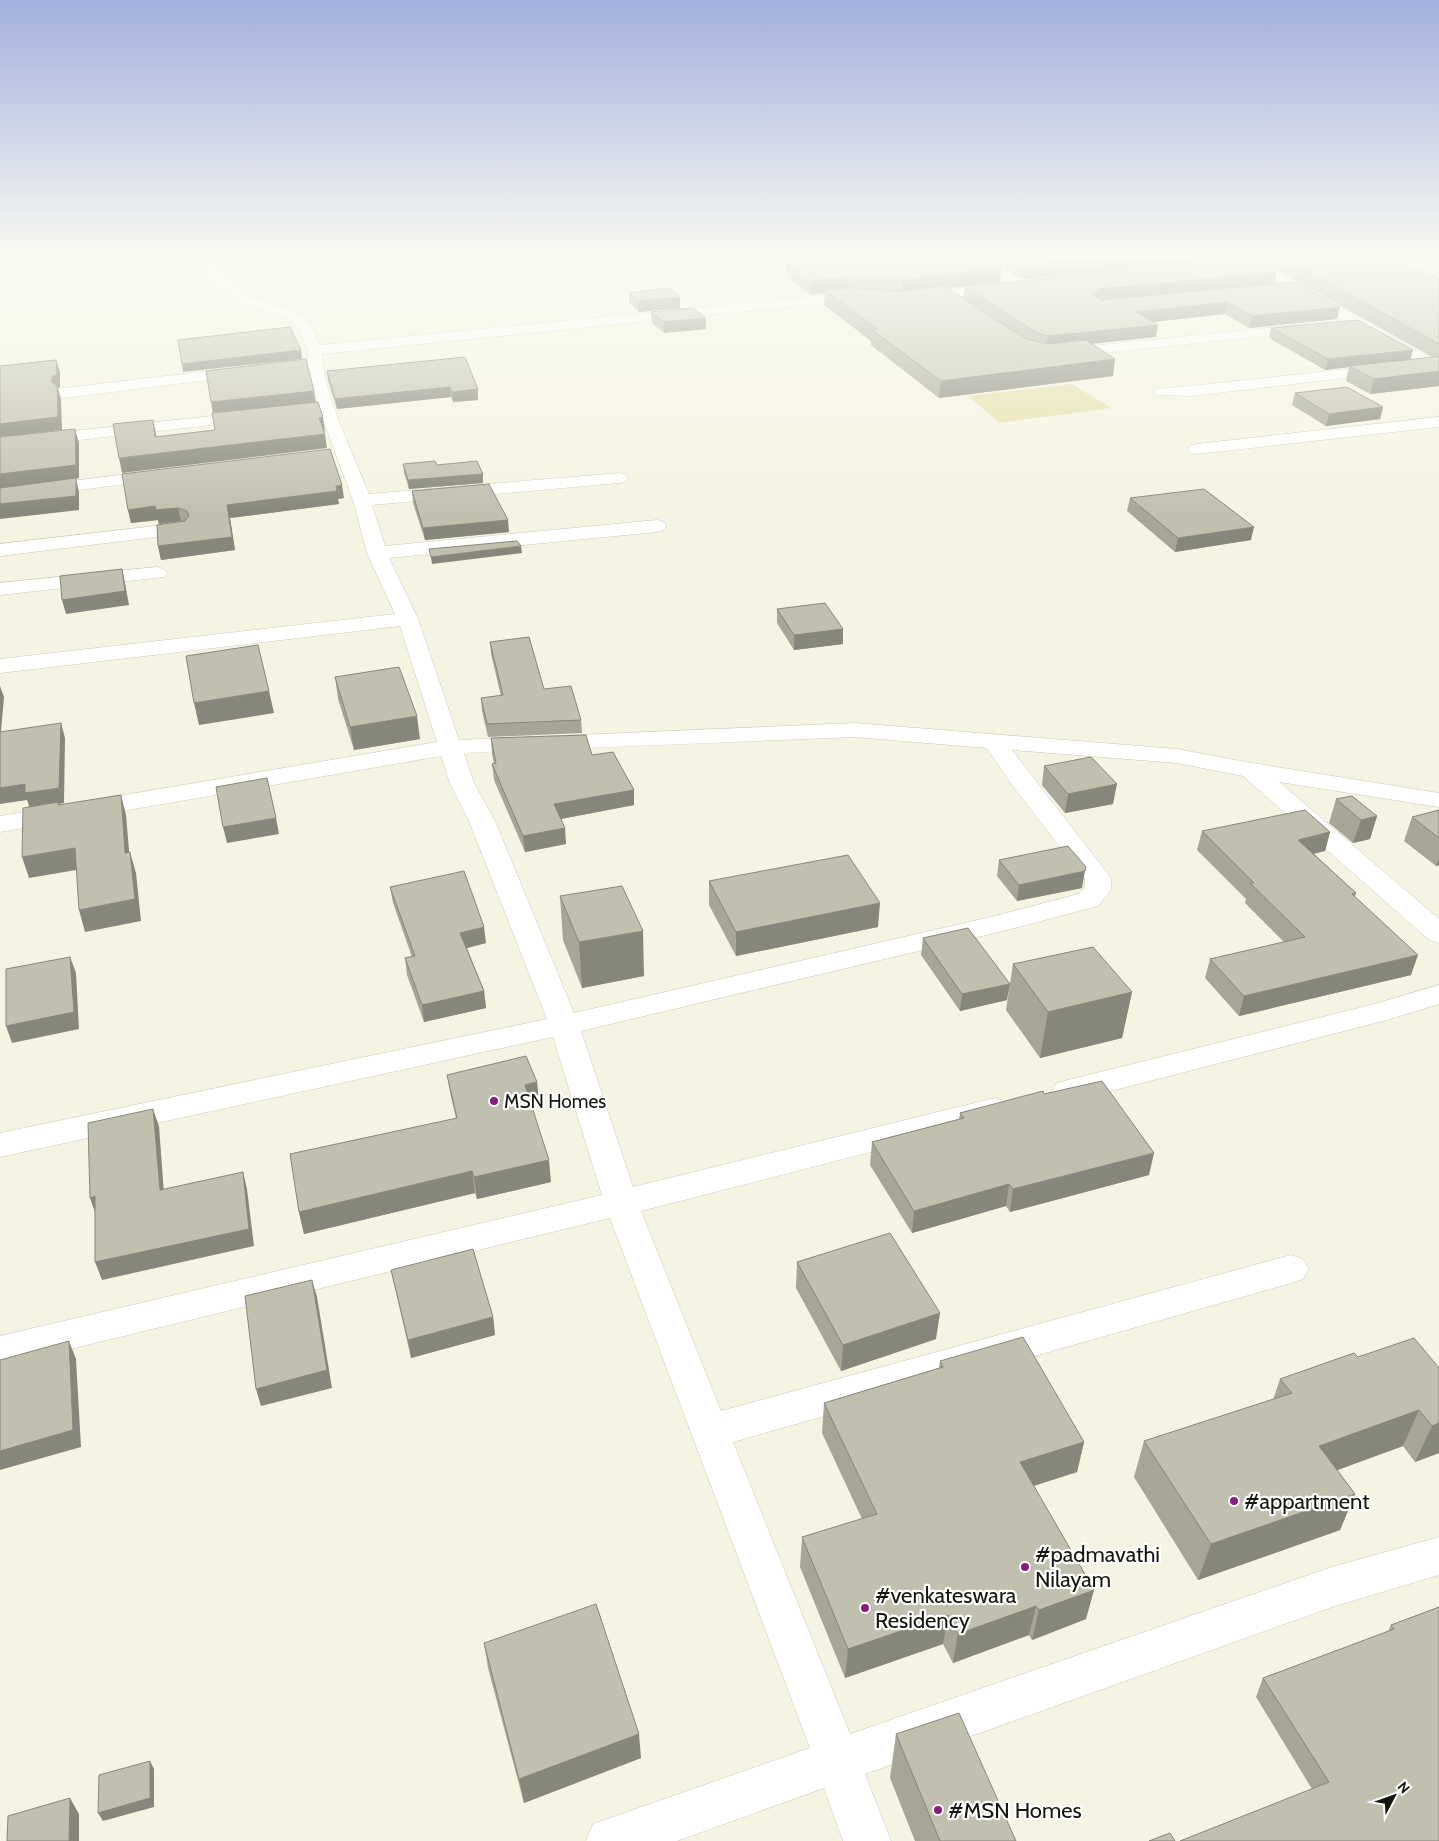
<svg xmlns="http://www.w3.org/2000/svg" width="1439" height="1841" font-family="Cabin,sans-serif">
  <rect width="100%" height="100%" fill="#f5f4e2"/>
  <path fill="#e4e0a8" d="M1072,384L1111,408L1000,423L968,396Z"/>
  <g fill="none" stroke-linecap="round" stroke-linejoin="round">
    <g stroke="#cbcab9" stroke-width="1">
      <path id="minor" d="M191,258H206L213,261L223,275L250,297L299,313L311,325L320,345L848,293L866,295L868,298L861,302L848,301L322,354C323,393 354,456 369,494L619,473L625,474L628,478L625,482L619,483L372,505L385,546L657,520L664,522L666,526L664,530L657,532L389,558L418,619L459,740L855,723L1177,749L1251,763L1439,793V807L1279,782L1439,919V943L1429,940L1243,776L1177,763L1012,750L1111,878V890L1098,906L1007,930L581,1031L633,1187L995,1098L1006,1101L1011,1109L1006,1117L995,1120L641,1211L721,1411L1291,1255L1303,1259L1309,1269L1303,1279L1291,1283L733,1442L850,1734L1332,1567L1439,1537V1575L1332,1607L865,1774L891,1841H843L824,1788L677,1841H586L593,1824L810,1748L610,1218L0,1366V1336L602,1195L553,1037L0,1157V1133L547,1019L469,821L450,783L441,756L0,832V816L437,742L400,626L0,673V659L395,614L367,553L353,500L319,409L307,364L308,350L298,327L289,319L240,303L213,281L203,267ZM855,737L987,748L1012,785L1085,879V888L1078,894L995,916L574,1013L495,821L474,783L464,753Z
        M1249,258H1264L1260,262L1439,363V374L1245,265L1244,262Z
        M1000,284L1005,285L1007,288L1005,291L919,302L912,298L919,294Z
        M1307,324L1312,325L1314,328L1312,331L1063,357L1058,356L1056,353L1058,350L1063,349Z
        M1384,365L1389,367L1392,370L1389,373L1191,396L1156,395L1154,392L1156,389L1191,386Z
        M244,367L249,369L252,372L249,375L64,398L58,396L56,393L58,390L64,388Z
        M250,412L256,414L258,417L256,420L0,449V439Z
        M1439,417V427L1197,454L1191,453L1188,449L1191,445L1197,444Z
        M160,470L166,471L169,475L166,479L0,500V490Z
        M181,523L188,525L190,529L188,533L0,556V544Z
        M157,567L164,569L167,573L164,577L0,595V583Z
        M1439,985V1004L1387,1020L1068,1102L1057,1099L1052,1091L1057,1083L1068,1080L1371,1005Z"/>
    </g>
    <use href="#minor" fill="#fff" fill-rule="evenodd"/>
  </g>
  <path fill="#a6a596" d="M777,258H983L1000,282L948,288L1027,340L963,298L965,287L1182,264L1022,279L985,258H1251L1275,284L1101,300L1295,282L1337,319L1249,328L1225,314L1153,322L1156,337L1091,344L1113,376L939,398L871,345V341L824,305L825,293L811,295L786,276L787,262Z
    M1264,258H1386L1439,279V386L1370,394L1346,381L1349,367L1325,370L1269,338L1271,328L1413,350L1410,359L1432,357L1263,262Z
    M629,293L680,308L639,312L629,303Z
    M651,312L706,318V329L664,333L652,323Z
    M327,371L478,389V400L453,402L451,397L337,409L328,381Z
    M1295,393L1383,407L1380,419L1326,426L1292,405Z
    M403,464L437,465L483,483L409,489L404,473Z
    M412,491L509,532L425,540L413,503Z
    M344,498L338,499L339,504L230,518L235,550L161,560L158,546L183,522L181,521L159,524L158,520L131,523L128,510Z
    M1130,498L1251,540L1175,552L1127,511Z
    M777,609L843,629V644L794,650L777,623Z
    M490,642L544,689L581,720L582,733L488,737L482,711L481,698L501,696L491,654Z
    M335,677L420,739L354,750L338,699Z
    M491,738L592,755L634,790V805L561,819L566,844L525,852L494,780L492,764H494L492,754Z
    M1044,766L1113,804L1065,813L1042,785Z
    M1336,799L1377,816L1370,839L1353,843L1329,823Z
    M1439,810V865L1436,866L1404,841L1412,817Z
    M1202,831L1330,832L1325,851L1313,853L1356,893L1355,897L1411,975L1239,1016L1205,978L1210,959L1284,942L1245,903L1246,899L1197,850Z
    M999,860L1082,888L1017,901L997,876Z
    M709,881L878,927L736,956L709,905Z
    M390,887L486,943L467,948L484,991L486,1008L424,1022L407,975L405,958L412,957L393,903Z
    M560,896L644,976L582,988L563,940Z
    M923,938L1007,1000L960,1011L921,955Z
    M1013,964L1132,992L1122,1038L1040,1058L1006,1010Z
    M447,1075L537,1082L539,1104L532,1106L551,1182L477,1199L475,1193L304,1234L299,1212L456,1118L451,1097Z
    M1044,1094L1149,1175L1010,1212L1006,1206L912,1233L870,1165L872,1142L959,1119L960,1113Z
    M797,1262L936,1339L841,1371L796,1288Z
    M391,1270L493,1317L495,1335L411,1358Z
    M1358,1357L1439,1368V1453L1415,1462L1403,1446L1337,1470L1355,1494L1340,1530L1198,1580L1134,1477L1144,1441L1273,1400L1280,1379Z
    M940,1361L1084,1442L1077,1472L1034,1486L1086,1619L1032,1640L1029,1635L953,1663L943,1644L845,1678L800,1567L802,1537L862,1519L822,1433L824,1403L939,1368Z
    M1439,1607V1841L1312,1789L1256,1697L1263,1678L1388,1632L1391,1625Z
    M484,1643L641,1758L524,1803L488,1668Z
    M896,1734L1016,1841H915L890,1778Z"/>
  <path fill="#87867a" d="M1106,258H1247L1022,279L1024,265Z
    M1002,268L1000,282L901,294L902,280Z
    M1277,272L1275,284L1099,300L1092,295L1100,289Z
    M849,277L848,291L825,290V293L811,295V281Z
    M680,297V308L639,312V301Z
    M1227,302L1225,314L1134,324L1136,312Z
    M1340,307L1337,319L1249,328L1252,316Z
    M706,318V329L664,333V322Z
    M1158,325L1156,337L1046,348L1048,336Z
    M301,350L302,359L183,372L182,364Z
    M1413,350L1410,361L1349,366V367L1325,370L1328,359Z
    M1115,359L1113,376L939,398L941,381Z
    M56,360L60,372V387L58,388L61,399L62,430L0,437V424L51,381Z
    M1439,371V386L1370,394L1374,379Z
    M450,387L451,397L337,409L335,399Z
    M478,389V400L453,402L452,392Z
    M314,391L316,403L213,414L211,402Z
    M1383,407L1380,419L1326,426L1329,414Z
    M323,417L325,431L322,432L319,418Z
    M153,420L156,434L158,451L155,437Z
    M75,429L79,443V478L76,479L79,492V510L0,519V474Z
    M325,434L327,448L122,473L119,458Z
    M483,474V483L409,489L408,480Z
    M342,485L344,498L338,499L339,504L230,518L235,550L161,560L158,546L227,505Z
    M155,506L178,508L181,521L159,524L158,520L131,523L128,510Z
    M508,520L509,532L425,540L423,528Z
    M1254,527L1251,540L1175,552L1178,538Z
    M521,546L522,553L432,564L431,557Z
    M122,569L125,583L129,605L66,614L62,600Z
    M843,629V644L794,650V635Z
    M0,686L4,697L0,743Z
    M269,691L274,713L199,725L194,703Z
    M417,716L420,739L354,750L350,727Z
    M61,723L65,738L64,803L58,804L64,823L30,809L27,800L0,804V788Z
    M1117,784L1113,804L1065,813L1068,794Z
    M634,790V805L555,820L554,804Z
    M121,795L126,815L131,874L125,853Z
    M1377,816L1370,839L1353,843L1361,820Z
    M276,818L279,834L227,843L223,827Z
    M565,828L566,844L525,852L523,836Z
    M1330,832L1325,851L1293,859L1298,840Z
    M75,848L82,869L29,878L22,857Z
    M130,852L136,873L141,921L85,932L79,910Z
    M1439,859V865L1436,866Z
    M1085,871L1082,888L1017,901L1019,885Z
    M880,903L878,927L736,956V932Z
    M484,927L486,943L463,949L460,933Z
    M643,931L644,976L582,988L579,942Z
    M1418,955L1411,975L1239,1016L1244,996Z
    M70,957L76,973L79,1029L12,1043L6,1026Z
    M1010,984L1007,1000L960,1011L962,994Z
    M484,991L486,1008L424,1022L422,1005Z
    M1132,992L1122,1038L1040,1058L1048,1012Z
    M537,1082L539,1104L527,1107L525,1085Z
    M153,1109L159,1126L165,1207L160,1190Z
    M1154,1153L1149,1175L1010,1212L1013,1189Z
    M549,1160L551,1182L477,1199L474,1177Z
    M472,1171L475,1193L304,1234L299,1212Z
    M243,1172L247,1189L254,1246L102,1280L95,1262Z
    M1009,1184L1006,1206L912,1233L914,1211Z
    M95,1196L96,1215L90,1198Z
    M312,1280L317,1297L332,1388L261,1406L256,1389Z
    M940,1313L936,1339L841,1371L843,1345Z
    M493,1317L495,1335L411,1358L408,1340Z
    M69,1341L76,1359L81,1447L0,1470V1451Z
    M1419,1410L1403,1446L1305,1482L1319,1446Z
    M1439,1423V1453L1415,1462L1432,1426Z
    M1084,1442L1077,1472L1014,1492L1020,1462Z
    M1355,1494L1340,1530L1198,1580L1211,1544Z
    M1094,1590L1086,1619L1032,1640L1039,1610Z
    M1036,1606L1029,1635L953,1663L958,1634Z
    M948,1615L943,1644L845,1678L848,1649Z
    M639,1734L641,1758L524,1803L519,1779Z
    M150,1761L154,1769V1807L103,1821L98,1813Z
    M70,1798L79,1814V1841H69Z"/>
  <path fill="#c1c0af" stroke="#87867a" d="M806,258H983L1002,268L902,280L849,277L811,281L786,262L810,260Z
    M1010,258H1106L1024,265Z
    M1241,258H1251L1277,272L1100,289L1092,295L1101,300L1295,282L1340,307L1252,316L1227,302L1136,312L1158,325L1048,336L1037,333L965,287Z
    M1283,258H1386L1439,279V344Z
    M944,286L1026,339L1048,344L1086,340L1115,359L941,381L871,329H877L825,290L849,288L902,291Z
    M669,288L680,297L639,301L629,293Z
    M693,308L706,318L664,322L651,312Z
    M1358,320L1413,350L1328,359L1271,328Z
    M290,327L301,350L182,364L178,340Z
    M465,357L478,389L452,392L450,387L335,399L327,371Z
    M1434,357H1439V371L1374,379L1349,366Z
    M306,359L314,391L211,402L206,371Z
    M56,360L57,375L53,376L51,381L57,386L58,417L0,424V366Z
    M1347,387L1383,407L1329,414L1295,393Z
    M318,402L323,417L319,418L325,434L119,458L113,424L153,420L155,437L215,430L212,413Z
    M75,429L76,465L0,474V437Z
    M330,449L342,485L336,486L337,491L227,505L232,537L158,546L157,525L185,521L189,516L187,511L178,508L156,510L155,506L128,510L122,474Z
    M435,461L437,465L477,461L483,474L408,480L403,464Z
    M76,478V496L0,504V488Z
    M489,484L508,520L423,528L412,491Z
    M1204,489L1254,527L1178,538L1130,498Z
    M517,541L521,546L431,557L429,549Z
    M122,569L125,591L62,600L60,576Z
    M825,603L843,629L794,635L777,609Z
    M529,637L544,689L571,686L581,720L487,724L481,698L503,695L490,642Z
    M258,645L269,691L194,703L186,656Z
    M399,667L417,716L350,727L335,677Z
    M61,723L59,788L25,793V784L0,788V732Z
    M586,735L592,755L613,752L634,790L554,804L565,828L523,836L492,764L496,763L491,738Z
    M1091,757L1117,784L1068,794L1044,766Z
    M267,778L276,818L223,827L216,787Z
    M121,795L125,853L130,852L135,899L79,910L75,848L22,857L23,808L58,802V805Z
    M1352,796L1377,816L1361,820L1336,799Z
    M1305,810L1330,832L1298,840L1356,893L1352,894L1418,955L1244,996L1210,959L1305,937L1250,883H1254L1202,831Z
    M1439,810V838L1412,817Z
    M1068,846L1086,867L1085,871L1019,885L999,860Z
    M848,855L880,903L736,932L709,881Z
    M464,871L484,927L460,933L484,991L422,1005L405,958L415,956L390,887Z
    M622,886L643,931L579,942L560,896Z
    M968,928L1010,984L962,994L923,938Z
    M1093,947L1132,992L1048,1012L1013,964Z
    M70,957L74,1012L6,1026V969Z
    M526,1056L537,1082L525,1085L549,1160L474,1177L472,1171L299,1212L290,1154L457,1118L447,1075Z
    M1102,1081L1154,1153L1013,1189L1009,1184L914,1211L872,1142L964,1118L960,1113L1043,1091L1044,1094Z
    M153,1109L160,1190L243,1172L249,1229L95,1262V1196L90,1198L88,1123Z
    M890,1233L940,1313L843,1345L797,1262Z
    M473,1249L493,1317L408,1340L391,1270Z
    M312,1280L327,1370L256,1389L245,1296Z
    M1023,1337L1084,1442L1020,1462L1094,1590L1039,1610L1036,1606L958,1634L948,1615L848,1649L802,1537L877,1514L824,1403L943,1367L940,1361Z
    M1414,1338L1439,1368V1423L1432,1426L1419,1410L1319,1446L1355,1494L1211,1544L1144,1441L1292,1393L1280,1379L1354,1353L1358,1357Z
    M69,1341L73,1430L0,1451V1360Z
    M596,1604L639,1734L519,1779L484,1643Z
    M1439,1607V1841H1180L1329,1782L1263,1678L1394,1629L1391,1625Z
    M959,1713L1016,1841H940L896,1734Z
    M150,1761V1798L98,1813L99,1775Z
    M70,1798L69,1841H7L8,1816Z
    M1170,1833L1175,1841H1149Z"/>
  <linearGradient id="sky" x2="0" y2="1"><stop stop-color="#a2b0de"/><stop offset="0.5" stop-color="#fafaf2"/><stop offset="1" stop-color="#fafaf2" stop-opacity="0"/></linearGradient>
  <rect width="1439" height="515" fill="url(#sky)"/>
  <g fill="#8e1b7c" stroke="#fff" stroke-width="2">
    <circle cx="494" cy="1101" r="5"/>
    <circle cx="1234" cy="1501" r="5"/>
    <circle cx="1025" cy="1567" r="5"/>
    <circle cx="865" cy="1608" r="5"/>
    <circle cx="938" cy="1810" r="5"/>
  </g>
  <g text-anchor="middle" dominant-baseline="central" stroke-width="4.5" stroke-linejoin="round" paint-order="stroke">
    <g font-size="19" fill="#15150f" stroke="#fff" text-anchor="start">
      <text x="504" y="1101">MSN Homes</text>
    </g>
    <g font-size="22" fill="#15150f" stroke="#fff" text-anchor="start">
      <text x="1244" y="1501">#appartment</text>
      <text x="1035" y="1554">#padmavathi<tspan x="1035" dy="25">Nilayam</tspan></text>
      <text x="875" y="1595">#venkateswara<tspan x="875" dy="25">Residency</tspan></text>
      <text x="948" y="1810">#MSN Homes</text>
    </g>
  </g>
  <g transform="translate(1394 1796) rotate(49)" stroke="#ffffff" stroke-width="4" paint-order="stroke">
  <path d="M0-4L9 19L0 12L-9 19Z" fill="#15150f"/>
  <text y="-8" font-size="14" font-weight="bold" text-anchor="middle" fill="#15150f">N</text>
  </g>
</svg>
